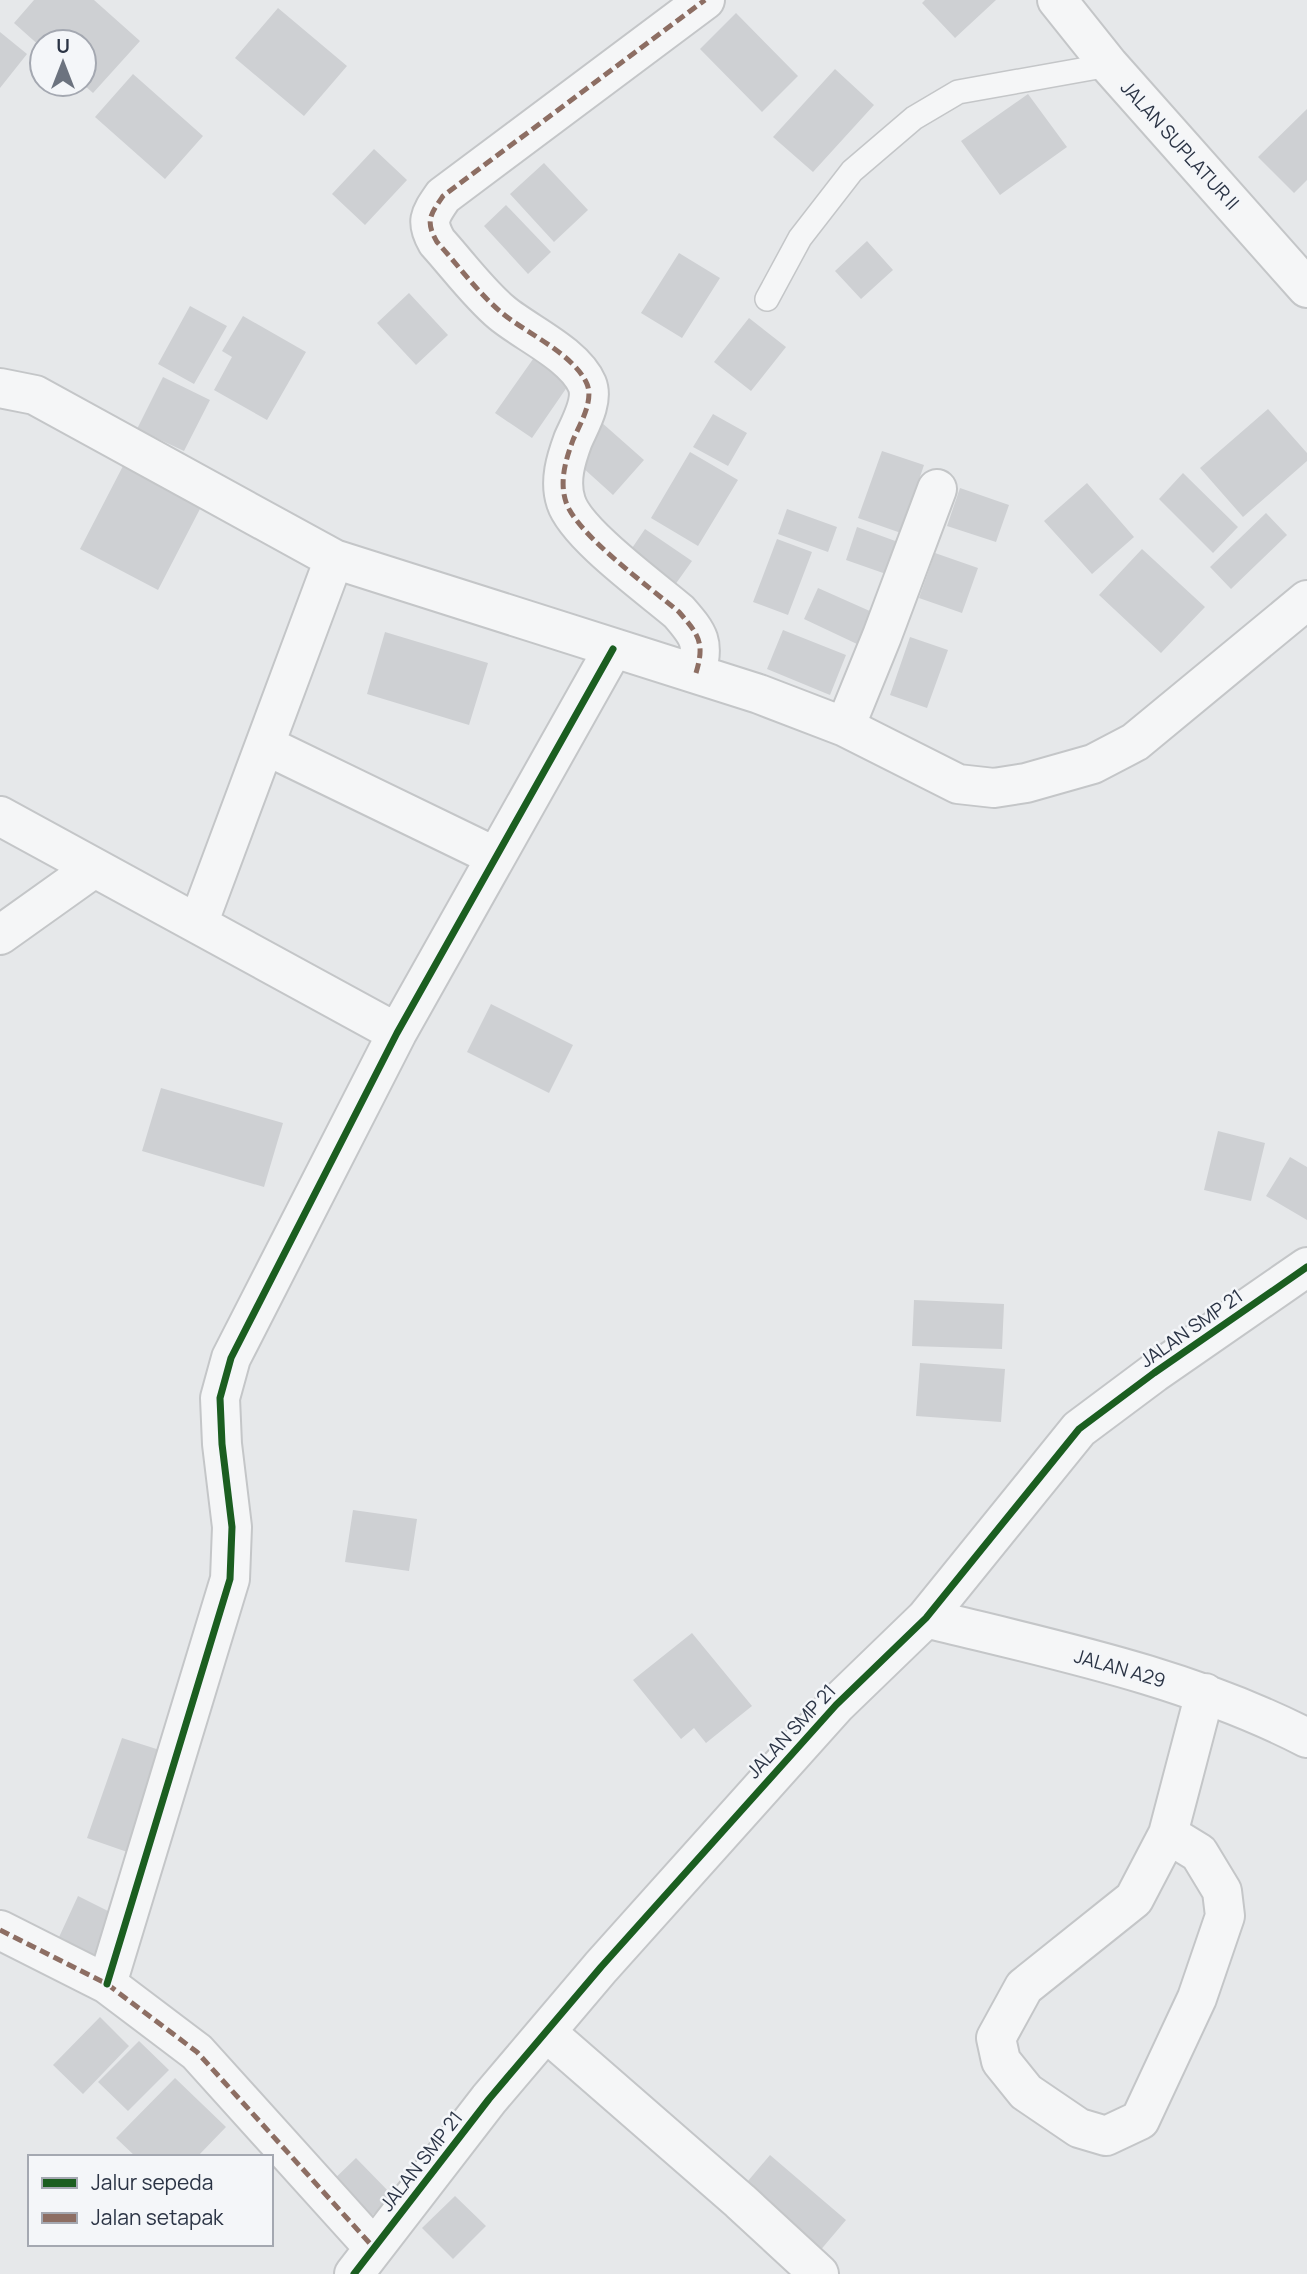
<svg xmlns="http://www.w3.org/2000/svg" width="1307" height="2274" font-family="Manrope,sans-serif">
  <rect width="100%" height="100%" fill="#e6e8ea"/>
  <path fill="#ced0d3" d="M34,0H94L140,41L93,93L84,85V42H42V48L14,23Z
    M925,0H996L955,38L922,3Z
    M278,8L347,66L304,116L235,58Z
    M736,13L798,76L762,112L700,49Z
    M0,32L27,54L0,88Z
    M835,69L874,105L813,172L773,137Z
    M133,74L203,136L165,179L95,117Z
    M1028,94L1067,147L1000,195L961,141Z
    M1307,109V180L1294,193L1258,157Z
    M374,149L407,180L365,225L332,194Z
    M544,163L588,210L554,242L510,194Z
    M506,205L551,252L528,274L484,226Z
    M867,241L893,270L861,299L835,271Z
    M679,253L720,278L682,338L641,313Z
    M409,293L448,335L416,365L377,323Z
    M190,306L227,326L194,384L158,364Z
    M243,316L306,352L267,420L214,390L232,357L222,351Z
    M749,318L786,347L751,391L714,362Z
    M538,352L574,377L532,438L495,413Z
    M163,377L210,400L184,451L137,429Z
    M1268,409L1307,453V461L1243,517L1200,468Z
    M713,414L747,433L728,466L693,447Z
    M601,422L644,460L613,495L571,457Z
    M882,451L924,465L901,533L858,518Z
    M690,452L738,480L698,546L651,518Z
    M123,466L201,507L158,590L80,549Z
    M1183,473L1238,527L1213,553L1159,499Z
    M1087,483L1134,537L1092,574L1044,521Z
    M960,488L1009,505L996,542L947,526Z
    M787,509L837,527L828,552L778,534Z
    M1266,513L1287,535L1231,589L1210,567Z
    M857,527L898,542L886,574L846,560Z
    M645,529L692,561L672,589L626,557Z
    M777,539L812,552L788,615L753,602Z
    M1142,549L1205,607L1161,653L1099,595Z
    M935,553L978,568L962,613L919,598Z
    M818,588L872,612L857,644L804,619Z
    M783,630L846,655L830,695L767,669Z
    M385,632L488,663L469,725L367,694Z
    M910,637L948,650L927,708L890,695Z
    M491,1004L573,1045L549,1093L467,1052Z
    M161,1088L283,1123L264,1187L142,1151Z
    M1218,1131L1265,1143L1251,1201L1204,1190Z
    M1290,1157L1307,1167V1220L1266,1196Z
    M914,1300L1004,1304L1002,1349L912,1346Z
    M920,1363L1005,1369L1001,1422L916,1416Z
    M353,1510L417,1519L409,1571L345,1562Z
    M692,1633L752,1706L706,1743L694,1728L681,1739L633,1680Z
    M122,1738L169,1753L133,1854L87,1838Z
    M78,1896L116,1915L91,1965L54,1948Z
    M100,2017L129,2046L83,2094L53,2065Z
    M139,2041L169,2070L128,2111L98,2082Z
    M175,2078L226,2127L197,2157H136L116,2138Z
    M770,2155L846,2220L813,2259L737,2194Z
    M356,2158L393,2196L364,2223L328,2185Z
    M455,2196L486,2226L453,2259L422,2228Z"/>
  <g fill="none" stroke-linecap="round" stroke-linejoin="round">
    <g stroke="#c4c6c8" stroke-width="26">
      <path id="service" d="M767,299L800,238L852,171L914,118L958,92L1109,65"/>
    </g>
    <g stroke="#c4c6c8" stroke-width="42">
      <path id="minor" d="M0,388L35,395L334,559L759,694L845,727L882,636L937,489
        M696,673C705,643 699,635 679,612C651,588 576,534 566,502C559,481 566,459 573,440C580,424 594,401 587,384C574,354 526,333 502,313C479,294 457,264 437,242C425,221 430,215 443,196L705,0
        M845,727L958,784L994,788L1026,783L1093,764L1135,742L1307,600
        M265,745L496,857
        M0,816L397,1033
        M198,924L334,559
        M0,935L94,868
        M926,1618C1055,1650 1188,1677 1307,1738
        M1168,1834L1199,1853L1222,1891L1225,1916L1197,1998L1140,2120L1106,2136L1079,2128L1026,2092L1001,2061L996,2038L1024,1987L1134,1899L1168,1834L1205,1693
        M0,1930L107,1984L197,2052L374,2248
        M107,1984L230,1579L232,1527L222,1444L220,1398L231,1358L397,1033L613,649
        M546,2032L740,2201L819,2274
        M354,2274L489,2099L601,1967L836,1705L926,1618L1079,1429L1154,1373L1307,1267"/>
    </g>
    <g stroke="#c4c6c8" stroke-width="42">
      <path id="tertiary" d="M1057,0L1109,65L1307,288"/>
    </g>
    <use href="#service" stroke="#f5f6f7" stroke-width="23"/>
    <use href="#minor" stroke="#f5f6f7" stroke-width="38"/>
    <use href="#tertiary" stroke="#f5f6f7" stroke-width="38"/>
    <path stroke="#8d6e63" stroke-width="5" stroke-dasharray="10 5" stroke-linecap="butt" d="M696,673C705,643 699,635 679,612C651,588 576,534 566,502C559,481 566,459 573,440C580,424 594,401 587,384C574,354 526,333 502,313C479,294 457,264 437,242C425,221 430,215 443,196L705,0
      M0,1930L107,1984L197,2052L374,2248"/>
    <g stroke="#f4f6f9" stroke-width="11">
      <path id="cycleway" d="M107,1984L230,1579L232,1527L222,1444L220,1398L231,1358L397,1033L613,649
        M354,2274L489,2099L601,1967L836,1705L926,1618L1079,1429L1154,1373L1307,1267"/>
    </g>
    <use href="#cycleway" stroke="#1b5e20" stroke-width="7"/>
  </g>
  <g text-anchor="middle" dominant-baseline="central" stroke-width="5" stroke-linejoin="round" paint-order="stroke">
    <g font-size="19" fill="#2b3445" stroke="#f4f6f9">
      <text transform="translate(1180 145) rotate(48)">JALAN SUPLATUR II</text>
      <text transform="translate(1191 1328) rotate(-35)">JALAN SMP 21</text>
      <text transform="translate(1120 1668) rotate(16)">JALAN A29</text>
      <text transform="translate(791 1731) rotate(-47)">JALAN SMP 21</text>
      <text transform="translate(421 2161) rotate(-52)">JALAN SMP 21</text>
    </g>
  </g>
  <rect x="28" y="2155" width="245" height="91" fill="#f4f6f9" stroke="#a4a8b1" stroke-width="2"/>
  <rect x="42" y="2178" width="35" height="10" fill="#1b5e20" stroke="#a4a8b1" stroke-width="2"/>
  <text x="91" y="2190" font-size="21" fill="#2b3445">Jalur sepeda</text>
  <rect x="42" y="2213" width="35" height="10" fill="#8d6e63" stroke="#a4a8b1" stroke-width="2"/>
  <text x="91" y="2225" font-size="21" fill="#2b3445">Jalan setapak</text>
  <g transform="translate(63 63)"><circle r="33" fill="#f4f6f9" stroke="#a4a8b1" stroke-width="2"/>
  <path d="M0-5L12 26L0 18L-12 26Z" fill="#6c737f"/>
  <text y="-10" font-size="19" font-weight="bold" text-anchor="middle" fill="#2b3445">U</text>
  </g>
</svg>
